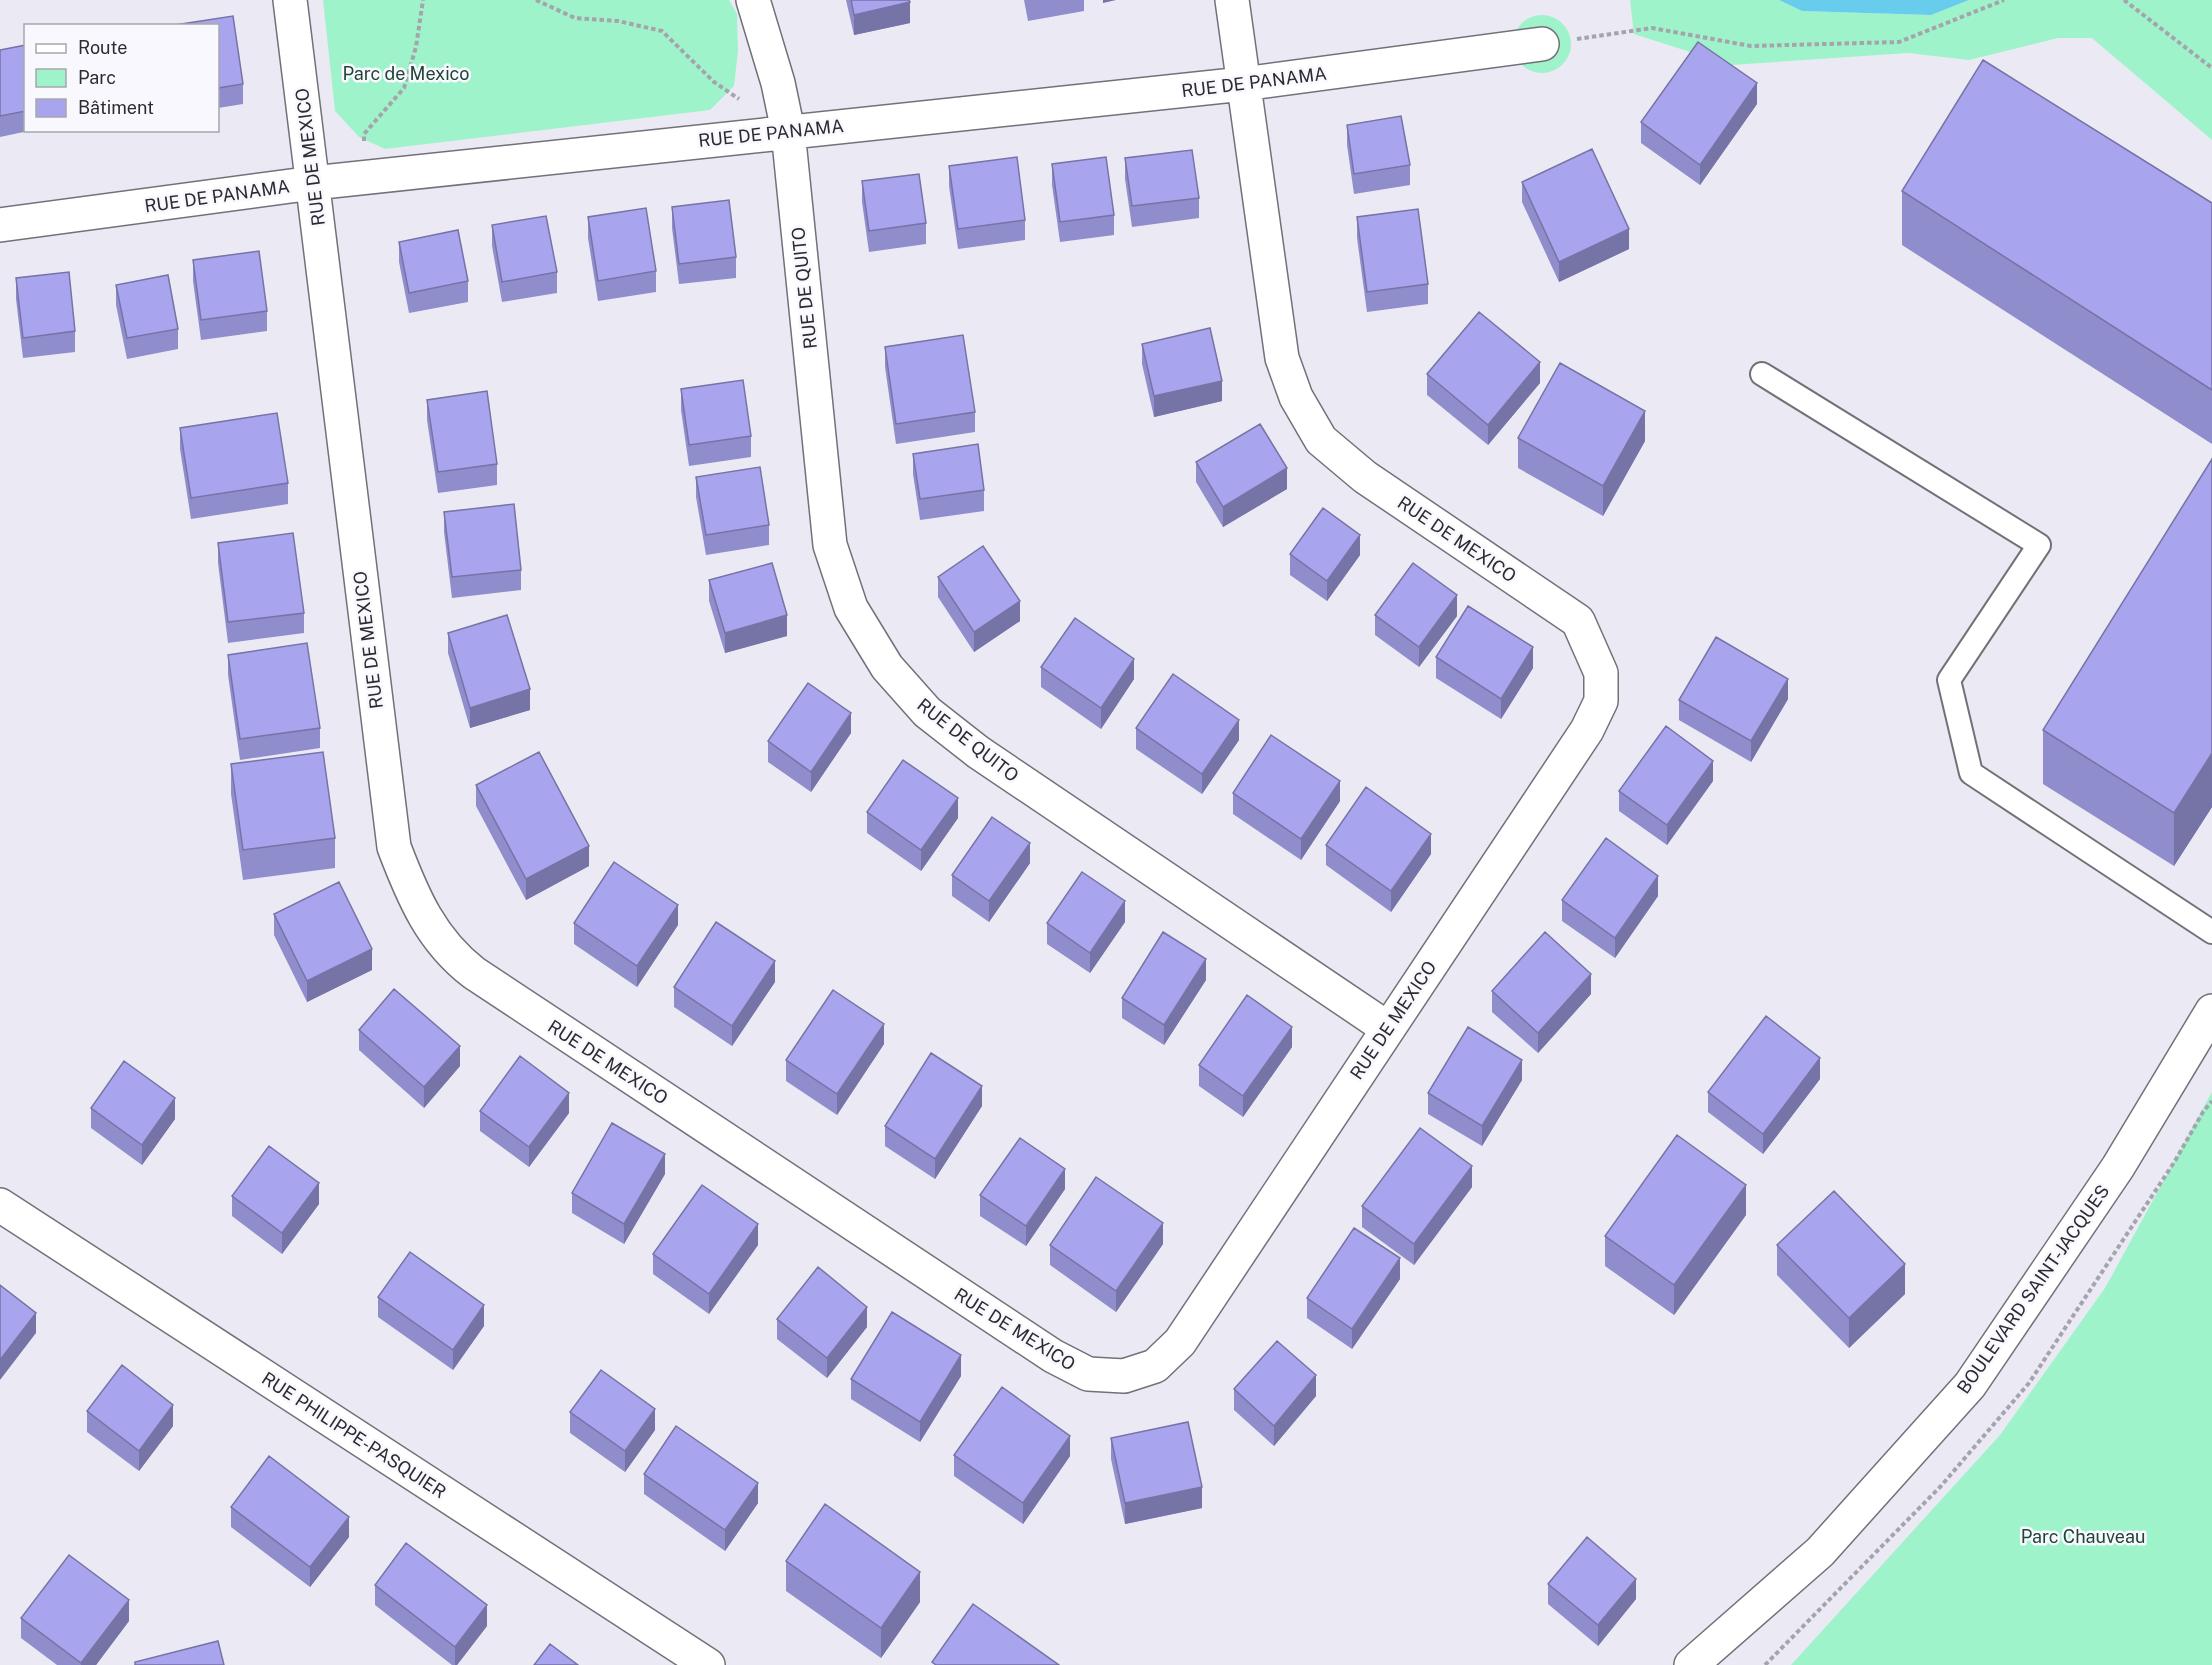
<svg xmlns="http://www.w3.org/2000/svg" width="2212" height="1665" font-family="'Public Sans',sans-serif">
  <rect width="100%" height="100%" fill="#ebeaf4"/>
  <path fill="#9ff3ca" d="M323,0H729L737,14L738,51L734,86L710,110L385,149L359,137L335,111Z
    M1630,0H1779L1802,11L1931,15L1969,0H2212V140L2092,38H2058L1969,60L1908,53L1731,65L1634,34Z
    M1513 44a29 29 0 1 1 58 0a29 29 0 1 1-58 0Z
    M2212,1092V1665H1791L2000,1435L2105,1288Z"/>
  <path fill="#68cdec" d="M1779,0H1969L1931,15L1802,11Z"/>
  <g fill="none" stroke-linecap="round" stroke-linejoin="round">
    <g stroke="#717179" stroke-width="26">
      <path id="lane" d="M1762,374L2039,545L1949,680L1971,773L2212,932"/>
    </g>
    <g stroke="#717179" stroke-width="36">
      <path id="street" d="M290,0L394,847C413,897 431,940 474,973L1053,1356L1088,1374L1124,1376L1155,1366L1180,1342L1587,730L1601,701V673L1578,621L1365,477L1321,440L1296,397L1282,358L1232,0
        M753,0L778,83L788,131L830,545L851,608L887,667L927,712L978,752L1387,1028
        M0,225L313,183L1243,84L1542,44
        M0,1205L708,1665"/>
    </g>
    <g stroke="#717179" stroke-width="36">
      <path id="secondary" d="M1691,1665L1820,1552L1970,1385L2118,1167L2212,1011"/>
    </g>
    <path stroke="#a5a4ac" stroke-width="4" stroke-dasharray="4.5 3" stroke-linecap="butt" d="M536,0L575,18L618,21L662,31L714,82L739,99
      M2124,0L2212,68
      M1577,39L1652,28L1751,46L1899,42L2004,0
      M364,141V134L404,88L416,47L423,0
      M1765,1665L1941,1486L2029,1383L2175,1161L2203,1112L2212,1101"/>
    <use href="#lane" stroke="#fff" stroke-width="22"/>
    <use href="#street" stroke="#fff" stroke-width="33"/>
    <use href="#secondary" stroke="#fff" stroke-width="33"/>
  </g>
  <path fill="#908dcc" d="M846,0H909L910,23L854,35Z
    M1024,0H1084V11L1028,21Z
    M218,26L243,84V104L218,108Z
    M26,45V130H33L0,137V50Z
    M1757,104L1700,185L1641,143V122Z
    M1347,125L1410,165V185L1354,194L1347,145Z
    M1125,158L1199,198V218L1132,227L1125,179Z
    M1052,164L1114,215V235L1060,242L1052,185Z
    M949,166L1025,220V240L958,249L949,186Z
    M862,181L926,223V244L869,252L862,202Z
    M1522,182L1629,249L1559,282L1522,202Z
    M1902,191L2212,203V444L1902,245Z
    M672,207L736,257V278L679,284L672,228Z
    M588,217L656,271V292L598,301L588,238Z
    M1357,217L1428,284V304L1367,312L1357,238Z
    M492,225L557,272V293L502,302L492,246Z
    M399,242L468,281V302L409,313L399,262Z
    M193,260L267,311V331L201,340L193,281Z
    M16,278L75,331V352L23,358L16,299Z
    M116,285L178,329V349L127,359L116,305Z
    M1142,344L1222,401L1154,417L1142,364Z
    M885,347L975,412V432L896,444L885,367Z
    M1427,374L1540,383L1488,445L1427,395Z
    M681,389L751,436V457L689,466L681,410Z
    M427,400L497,464V485L438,493L427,420Z
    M180,428L288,483V504L191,519L180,449Z
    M1518,438L1645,441L1603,516L1518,468Z
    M913,454L984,490V511L920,520L913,474Z
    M2212,459V807L2174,866L2043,784V730Z
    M1196,462L1287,489L1223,527L1196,482Z
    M696,477L769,525V545L706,555L696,497Z
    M444,512L521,570V590L452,598L444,532Z
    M218,543L304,613V633L228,643L218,563Z
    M1290,554L1360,555L1327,601L1290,575Z
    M938,577L1020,621L974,652L938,597Z
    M709,580L787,636L725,653L709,601Z
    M1375,615L1457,616L1419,667L1375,635Z
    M448,633L530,710L470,728L448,653Z
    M228,655L320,728V748L240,760L228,675Z
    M1436,657L1533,668L1501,719L1436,678Z
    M1041,667L1134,679L1101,729L1041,687Z
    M1788,699L1751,762L1679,720V700Z
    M1136,728L1239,740L1202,794L1136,749Z
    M851,733L811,792L768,762V741Z
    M231,764L335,838V868L243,880L231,794Z
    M1713,781L1667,845L1619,811V791Z
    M476,785L589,866L526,900L476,806Z
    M1233,793L1340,801L1301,860L1233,814Z
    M867,812L958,818L921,871L867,833Z
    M1326,845L1431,854L1391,912L1326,865Z
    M1030,863L989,922L952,896V875Z
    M1658,896L1615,958L1562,921V900Z
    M274,914L372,970L307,1002L274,935Z
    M1125,922L1090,973L1047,944V923Z
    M574,923L678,925L637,987L574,944Z
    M1206,980L1164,1045L1122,1018V998Z
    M775,982L732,1046L674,1007V987Z
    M1492,991L1591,994L1538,1053L1492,1012Z
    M359,1030L460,1066L424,1108L359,1050Z
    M884,1044L837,1115L786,1081V1060Z
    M1292,1047L1243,1117L1199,1086V1065Z
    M1820,1079L1763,1154L1708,1112V1092Z
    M1522,1080L1482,1146L1428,1114V1093Z
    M982,1106L935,1179L885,1146V1126Z
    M91,1108L175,1119L142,1165L91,1128Z
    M480,1111L569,1113L529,1167L480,1131Z
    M665,1174L624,1244L572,1213V1193Z
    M1472,1187L1414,1265L1362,1227V1206Z
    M1065,1189L1026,1246L980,1216V1195Z
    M232,1196L319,1204L282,1254L232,1216Z
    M1746,1215L1674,1315L1605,1266V1236Z
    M1163,1244L1116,1312L1050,1265V1245Z
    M758,1245L709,1314L653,1274V1254Z
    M1777,1245L1905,1294L1849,1348L1777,1275Z
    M1400,1279L1352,1349L1307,1318V1298Z
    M378,1297L484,1326L453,1370L378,1317Z
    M777,1319L867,1327L827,1378L777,1339Z
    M961,1376L920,1442L851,1399V1379Z
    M1234,1389L1316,1396L1274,1446L1234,1410Z
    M87,1411L173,1426L139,1471L87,1432Z
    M570,1412L655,1430L625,1472L570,1433Z
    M1111,1438L1202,1508L1125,1524L1111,1459Z
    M954,1455L1070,1456L1023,1524L954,1476Z
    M644,1474L758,1503L725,1551L644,1494Z
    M231,1507L349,1537L310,1587L231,1527Z
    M786,1561L920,1602L881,1658L786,1591Z
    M1548,1584L1636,1599L1598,1646L1548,1604Z
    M375,1585L487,1626L457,1665H452L375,1605Z
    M21,1618L129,1621L96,1665H57L21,1638Z"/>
  <path fill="#7673a6" d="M1103,0H1116L1103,3Z
    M910,2V23L854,35V15Z
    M1757,83V104L1700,185V165Z
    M1629,229V249L1559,282V262Z
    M1540,362V383L1488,445V425Z
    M1222,381V401L1154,417V396Z
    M1645,411V441L1603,516V486Z
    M1287,468V489L1223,527V507Z
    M1360,535V555L1327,601V581Z
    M1457,595V616L1419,667V647Z
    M1020,601V621L974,652V632Z
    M787,615V636L725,653V633Z
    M1533,647V668L1501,719V699Z
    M1134,659V679L1101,729V708Z
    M1788,679V699L1751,762V741Z
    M530,689V710L470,728V708Z
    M851,713V733L811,792V772Z
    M1239,720V740L1202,794V774Z
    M2212,753V807L2174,866V813Z
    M1713,761V781L1667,845V825Z
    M1340,781V801L1301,860V839Z
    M958,798V818L921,871V850Z
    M1431,834V854L1391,912V891Z
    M1030,843V863L989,922V901Z
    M589,846V866L526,900V879Z
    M1658,876V896L1615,958V938Z
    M1125,901V922L1090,973V953Z
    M678,905V925L637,987V966Z
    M372,949V970L307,1002V981Z
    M1206,959V980L1164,1045V1025Z
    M775,961V982L732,1046V1026Z
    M1591,974V994L1538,1053V1033Z
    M884,1024V1044L837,1115V1094Z
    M1292,1027V1047L1243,1117V1096Z
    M460,1046V1066L424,1108V1087Z
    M1820,1058V1079L1763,1154V1134Z
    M1522,1060V1080L1482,1146V1126Z
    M982,1086V1106L935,1179V1159Z
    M569,1093V1113L529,1167V1147Z
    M175,1098V1119L142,1165V1145Z
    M665,1154V1174L624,1244V1224Z
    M1472,1166V1187L1414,1265V1244Z
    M1065,1169V1189L1026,1246V1226Z
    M319,1183V1204L282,1254V1233Z
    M1746,1185V1215L1674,1315V1285Z
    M1163,1223V1244L1116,1312V1291Z
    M758,1224V1245L709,1314V1294Z
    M1400,1258V1279L1352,1349V1329Z
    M1905,1264V1294L1849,1348V1318Z
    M484,1305V1326L453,1370V1350Z
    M867,1307V1327L827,1378V1358Z
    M36,1313V1333L0,1380V1360Z
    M961,1355V1376L920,1442V1422Z
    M1316,1375V1396L1274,1446V1426Z
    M173,1405V1426L139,1471V1451Z
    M655,1409V1430L625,1472V1451Z
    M1070,1436V1456L1023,1524V1503Z
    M758,1483V1503L725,1551V1530Z
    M1202,1487V1508L1125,1524V1503Z
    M349,1517V1537L310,1587V1567Z
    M920,1572V1602L881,1658V1628Z
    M1636,1579V1599L1598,1646V1625Z
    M129,1600V1621L96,1665H81V1663Z
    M487,1605V1626L457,1665H455V1647Z"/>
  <path fill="#a8a4ed" stroke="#7673a6" stroke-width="1.5" d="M851,0H909L910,2L854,15Z
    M233,16L243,84L218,88V26H175V25Z
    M1698,42L1757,83L1700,165L1641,122Z
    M26,45V111L0,116V50Z
    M1983,60L2212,203V390L1902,191Z
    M1401,116L1410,165L1354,174L1347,125Z
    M1592,149L1629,229L1559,262L1522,182Z
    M1192,150L1199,198L1132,206L1125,158Z
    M1017,157L1025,220L958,229L949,166Z
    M1106,157L1114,215L1060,222L1052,164Z
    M919,174L926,223L869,231L862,181Z
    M729,200L736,257L679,264L672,207Z
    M646,208L656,271L598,281L588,217Z
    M1418,209L1428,284L1367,292L1357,217Z
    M546,216L557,272L502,282L492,225Z
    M458,230L468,281L409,293L399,242Z
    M259,251L267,311L201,320L193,260Z
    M69,272L75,331L23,338L16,278Z
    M168,275L178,329L127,338L116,285Z
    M1479,312L1540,362L1488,425L1427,374Z
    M1210,328L1222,381L1154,396L1142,344Z
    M963,335L975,412L896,424L885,347Z
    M1560,363L1645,411L1603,486L1518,438Z
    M743,380L751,436L689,445L681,389Z
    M487,391L497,464L438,472L427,400Z
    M277,413L288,483L191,498L180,428Z
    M1260,424L1287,468L1223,507L1196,462Z
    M978,444L984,490L920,499L913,454Z
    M2212,459V753L2174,813L2043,730Z
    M760,467L769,525L706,535L696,477Z
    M514,504L521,570L452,577L444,512Z
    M1323,508L1360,535L1327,581L1290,554Z
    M293,533L304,613L228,622L218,543Z
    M983,546L1020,601L974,632L938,577Z
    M772,563L787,615L725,633L709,580Z
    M1413,563L1457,595L1419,647L1375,615Z
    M1468,606L1533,647L1501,699L1436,657Z
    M507,615L530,689L470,708L448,633Z
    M1075,618L1134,659L1101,708L1041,667Z
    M1716,637L1788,679L1751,741L1679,700Z
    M307,643L320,728L240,739L228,655Z
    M1173,674L1239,720L1202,774L1136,728Z
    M808,683L851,713L811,772L768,741Z
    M1666,726L1713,761L1667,825L1619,791Z
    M1271,735L1340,781L1301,839L1233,793Z
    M323,752L335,838L243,850L231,764Z
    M539,752L589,846L526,879L476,785Z
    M903,760L958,798L921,850L867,812Z
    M1366,787L1431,834L1391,891L1326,845Z
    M992,817L1030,843L989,901L952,875Z
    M1606,838L1658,876L1615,938L1562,900Z
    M614,862L678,905L637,966L574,923Z
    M1082,872L1125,901L1090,953L1047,923Z
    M339,882L372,949L307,981L274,914Z
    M716,922L775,961L732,1026L674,987Z
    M1163,932L1206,959L1164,1025L1122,998Z
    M1545,932L1591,974L1538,1033L1492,991Z
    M394,989L460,1046L424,1087L359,1030Z
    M833,990L884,1024L837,1094L786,1060Z
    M1247,995L1292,1027L1243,1096L1199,1065Z
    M1766,1016L1820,1058L1763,1134L1708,1092Z
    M1468,1027L1522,1060L1482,1126L1428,1093Z
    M931,1053L982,1086L935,1159L885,1126Z
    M520,1056L569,1093L529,1147L480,1111Z
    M124,1061L175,1098L142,1145L91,1108Z
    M612,1123L665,1154L624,1224L572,1193Z
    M1420,1128L1472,1166L1414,1244L1362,1206Z
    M1677,1135L1746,1185L1674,1285L1605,1236Z
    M1020,1138L1065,1169L1026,1226L980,1195Z
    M269,1146L319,1183L282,1233L232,1196Z
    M1096,1177L1163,1223L1116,1291L1050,1245Z
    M702,1185L758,1224L709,1294L653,1254Z
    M1834,1191L1905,1264L1849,1318L1777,1245Z
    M1354,1228L1400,1258L1352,1329L1307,1298Z
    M410,1252L484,1305L453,1350L378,1297Z
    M818,1267L867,1307L827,1358L777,1319Z
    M0,1285L36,1313L0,1360Z
    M892,1312L961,1355L920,1422L851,1379Z
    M1277,1341L1316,1375L1274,1426L1234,1389Z
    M122,1365L173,1405L139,1451L87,1411Z
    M601,1370L655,1409L625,1451L570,1412Z
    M1002,1387L1070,1436L1023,1503L954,1455Z
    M1188,1422L1202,1487L1125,1503L1111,1438Z
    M676,1426L758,1483L725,1530L644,1474Z
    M269,1456L349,1517L310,1567L231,1507Z
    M825,1504L920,1572L881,1628L786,1561Z
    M1587,1537L1636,1579L1598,1625L1548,1584Z
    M406,1543L487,1605L455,1647L375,1585Z
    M69,1555L129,1600L81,1663L21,1618Z
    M973,1604L1059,1665H936L932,1662Z
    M218,1641L224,1665H135V1662Z
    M550,1644L578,1665H534Z"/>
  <g text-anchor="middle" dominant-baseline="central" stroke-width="5" stroke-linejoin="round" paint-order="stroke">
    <g font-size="18" fill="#1f4534" stroke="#f8f8fe">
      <text x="406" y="73">Parc de Mexico</text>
      <text x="2083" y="1536">Parc Chauveau</text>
    </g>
    <g font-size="18" fill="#2c2c30" stroke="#f8f8fe">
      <text transform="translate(1254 82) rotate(-7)">RUE DE PANAMA</text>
      <text transform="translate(771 133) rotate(-6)">RUE DE PANAMA</text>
      <text transform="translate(310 157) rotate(-97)">RUE DE MEXICO</text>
      <text transform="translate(217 196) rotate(-8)">RUE DE PANAMA</text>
      <text transform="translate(804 288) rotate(-96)">RUE DE QUITO</text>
      <text transform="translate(1457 539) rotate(34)">RUE DE MEXICO</text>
      <text transform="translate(368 640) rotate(-97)">RUE DE MEXICO</text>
      <text transform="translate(968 740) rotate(38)">RUE DE QUITO</text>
      <text transform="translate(1393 1020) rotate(-56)">RUE DE MEXICO</text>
      <text transform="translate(608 1062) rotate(33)">RUE DE MEXICO</text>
      <text transform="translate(2033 1289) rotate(-55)">BOULEVARD SAINT-JACQUES</text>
      <text transform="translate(1015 1329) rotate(32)">RUE DE MEXICO</text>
      <text transform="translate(354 1435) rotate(33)">RUE PHILIPPE-PASQUIER</text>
    </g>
  </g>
  <rect x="24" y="24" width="195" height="108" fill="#f8f8fe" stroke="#a6a6ac" stroke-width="1.5"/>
  <rect x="36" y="44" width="30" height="9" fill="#ffffff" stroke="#a6a6ac" stroke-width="1.5"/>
  <text x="78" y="54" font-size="18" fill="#2c2c30">Route</text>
  <rect x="36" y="69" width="30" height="18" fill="#9ff3ca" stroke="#a6a6ac" stroke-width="1.5"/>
  <text x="78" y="84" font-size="18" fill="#2c2c30">Parc</text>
  <rect x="36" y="99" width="30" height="18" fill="#a8a4ed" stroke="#a6a6ac" stroke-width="1.5"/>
  <text x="78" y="114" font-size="18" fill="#2c2c30">Bâtiment</text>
</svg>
